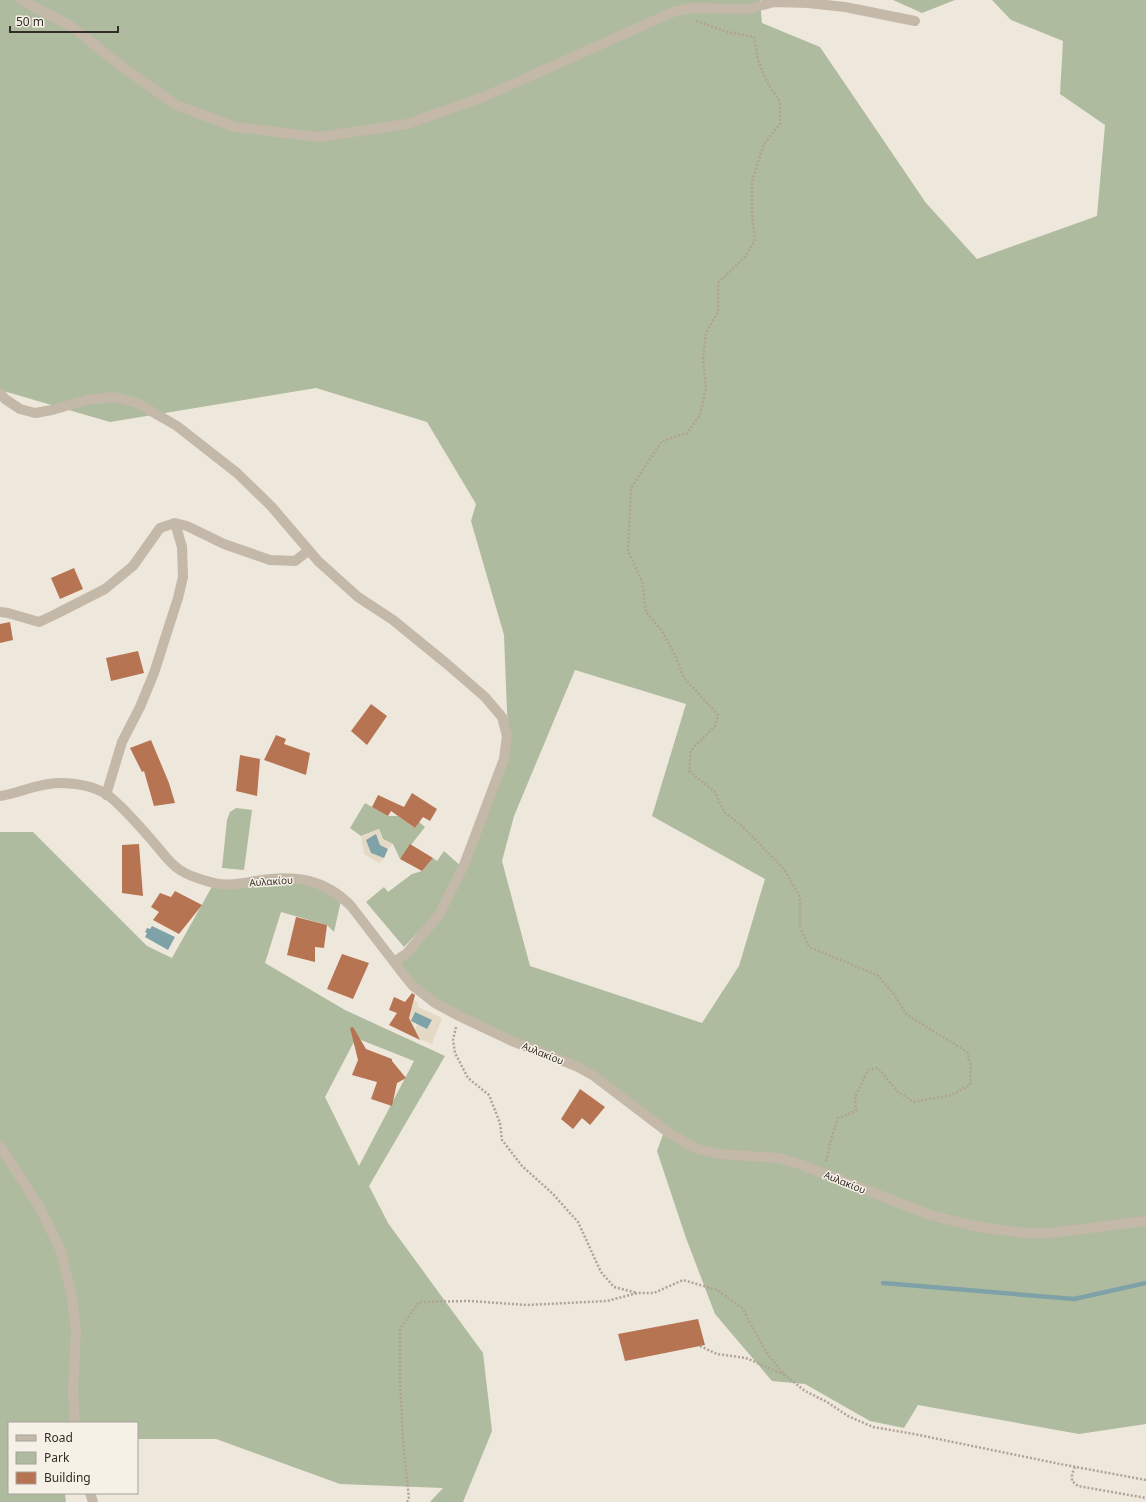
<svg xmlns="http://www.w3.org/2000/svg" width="1146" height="1502" font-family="'Noto Sans',sans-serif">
  <rect width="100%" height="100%" fill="#eee7dc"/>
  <path fill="#aebb9e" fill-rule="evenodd" d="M0,0H760L762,23L820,47L926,203L977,259L1097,216L1105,125L1060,94L1063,41L1011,20L992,0H1146V1424L1079,1434L918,1405L904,1428L870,1421L805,1384L772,1381L715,1314L686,1238L657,1151L665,1129L595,1075L436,1002L394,962L427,929L423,927L404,947L366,902L384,887L388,892L412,874L422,871L433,858L437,861L444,851L463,868L508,736L504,635L471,521L476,504L427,422L316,388L110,422L0,390ZM575,670L686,704L652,816L765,879L739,966L702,1023L530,966L502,861L514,816Z
    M893,0H955L922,13Z
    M365,803L388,816H398L415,828L419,822L425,827L400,859L393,844L383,839L379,829L361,836L350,828Z
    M236,808L252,810L244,870L222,868L227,820L230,812Z
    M0,832H33L147,946L172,958L214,883L288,879L342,896L334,932L327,925L281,912L265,963L345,1010L445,1056L369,1186L388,1223L483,1353L492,1431L463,1502H430L443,1488L340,1484L216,1439H137V1423H9V1493H65L66,1502H0ZM356,1038L414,1061L359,1166L325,1097Z"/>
  <path fill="#e4d9c5" d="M379,829L383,839L393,844L388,849L380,845L375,835L371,853L384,858L379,863L364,854L361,836Z
    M414,1000L418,1003V1007L442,1018L432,1044L412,1036L417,1024L427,1029L432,1021L415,1012L411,1021L409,1018Z"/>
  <path fill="#7ea2a7" d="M376,834L380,845L388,849L384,858L371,853L366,840Z
    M152,926L175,937L168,950L145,937L147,933L145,932L147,928L150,929Z
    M415,1012L432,1020L427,1029L411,1021Z"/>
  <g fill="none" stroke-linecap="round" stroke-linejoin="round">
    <path stroke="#7ea2a7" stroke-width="4.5" d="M883,1283L1074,1299L1146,1283"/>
  </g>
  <path fill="#b67452" d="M74,568L83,589L60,599L51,578Z
    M10,622L13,640L0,643V624Z
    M138,651L144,673L111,681L106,658Z
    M371,704L387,716L367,745L351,731Z
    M276,735L286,739L284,744L310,753L306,775L264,760Z
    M151,740L169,783L175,803L154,806L144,771L142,772L130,748Z
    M240,755L260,759L257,796L236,791Z
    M412,793L437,809L430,821L423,817L415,828L391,811L388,816L372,807L378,795L404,807Z
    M139,844L143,896L122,893V845Z
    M410,844L433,858L422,871L400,859Z
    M175,891L202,905L179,934L153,920L159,912L151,907L160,893L171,897Z
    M296,917L327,925L324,948L315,947V962L287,955Z
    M342,954L369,963L353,999L327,989Z
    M412,993L415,995L409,1018L420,1040L389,1025L397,1013L389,1010L394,997L405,1002Z
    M353,1027L366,1049L392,1059V1061L406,1078L397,1083L392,1106L371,1099L377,1082L352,1075L358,1060L350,1028Z
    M580,1089L605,1107L590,1125L582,1118L573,1129L561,1119Z
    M698,1319L705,1345L625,1361L618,1334Z"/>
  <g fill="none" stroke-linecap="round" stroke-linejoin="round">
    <path stroke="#b0a394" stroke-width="2.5" stroke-dasharray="2 2" stroke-linecap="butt" d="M696,21L728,32L754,37L758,60L766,80L780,102V124L764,144L752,181V214L755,240L745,257L718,283V312L706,333L703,359L706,388L700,415L687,433L662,441L631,488L628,551L642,581L646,612L662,631L676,657L684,678L718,715L715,726L691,750L689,771L715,792L724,812L742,826L784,869L800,897V927L809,947L877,975L894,994L906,1014L967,1052L971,1066L970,1085L951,1095L914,1102L898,1092L878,1068L868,1070L855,1097L856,1111L838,1118L831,1139L826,1163
      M456,1027L453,1040L455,1053L468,1078L489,1095L500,1123L502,1140L522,1166L552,1193L578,1222L601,1272L614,1287L637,1293
      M700,1346L717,1354L746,1358L785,1375
      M1075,1467L1072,1474V1481L1078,1486L1146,1498
      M407,1502L409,1499L403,1440L400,1379V1329L419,1302L470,1301L527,1305L607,1301L638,1293H654L683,1280L717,1290L742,1308L768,1355L785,1375L805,1391L827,1402L848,1416L873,1427L914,1434L1060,1464L1146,1480"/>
    <path stroke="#c4b8a9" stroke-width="10" d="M21,0L71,26L124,68L176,105L235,127L318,137L407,124L486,96L673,12L692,8L748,9L774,2L808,3L845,7L915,21
      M0,393L5,399L20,409L35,413L52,410L87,400L114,397L137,403L177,426L237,473L271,506L318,561L358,597L393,620L447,664L485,697L502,717L507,736L504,759L464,865L439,915L407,953L394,962
      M0,612L8,613L39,622L54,615L105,589L133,566L160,528L175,523L187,526L224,544L270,560L295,561L308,551
      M106,795L122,742L140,707L154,673L178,598L183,577L182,547L175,523
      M0,1146L40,1208L61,1251L72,1297L76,1330L73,1391L75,1423
      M90,1493L93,1502"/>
    <path stroke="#c4b8a9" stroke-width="10" d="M0,796C20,793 38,783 59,783C74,783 93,786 106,794C120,803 143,830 155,844C163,853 170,864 180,870C190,877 203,880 214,883C230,887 246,882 262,880C297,875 326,880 351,906L404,975L412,985L435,1003L459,1016L512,1041L576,1066L594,1076L665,1130L679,1139L698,1149L718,1154L779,1158L802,1165L930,1215L974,1226L993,1229L1026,1233H1050L1146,1221"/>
  </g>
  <g text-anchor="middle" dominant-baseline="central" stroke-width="3" stroke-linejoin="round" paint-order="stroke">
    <g font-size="10" fill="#332c28" stroke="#f6f1e7">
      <text transform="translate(271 881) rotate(-4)">Αυλακίου</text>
      <text transform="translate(543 1053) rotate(22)">Αυλακίου</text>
      <text transform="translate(845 1182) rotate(22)">Αυλακίου</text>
    </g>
  </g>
  <rect x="8" y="1422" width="130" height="72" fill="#f6f1e7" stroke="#a8a29b"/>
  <rect x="16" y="1435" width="20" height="6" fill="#c4b8a9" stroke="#a8a29b"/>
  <text x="44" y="1442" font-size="12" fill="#332c28">Road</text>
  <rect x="16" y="1452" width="20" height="12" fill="#aebb9e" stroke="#a8a29b"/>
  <text x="44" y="1462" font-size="12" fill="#332c28">Park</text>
  <rect x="16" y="1472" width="20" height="12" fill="#b67452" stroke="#a8a29b"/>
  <text x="44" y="1482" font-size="12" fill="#332c28">Building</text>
  <path d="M10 26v6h108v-6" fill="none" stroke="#332c28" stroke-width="2"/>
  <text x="16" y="26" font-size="12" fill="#332c28" stroke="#f6f1e7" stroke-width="3" paint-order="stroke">50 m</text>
</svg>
